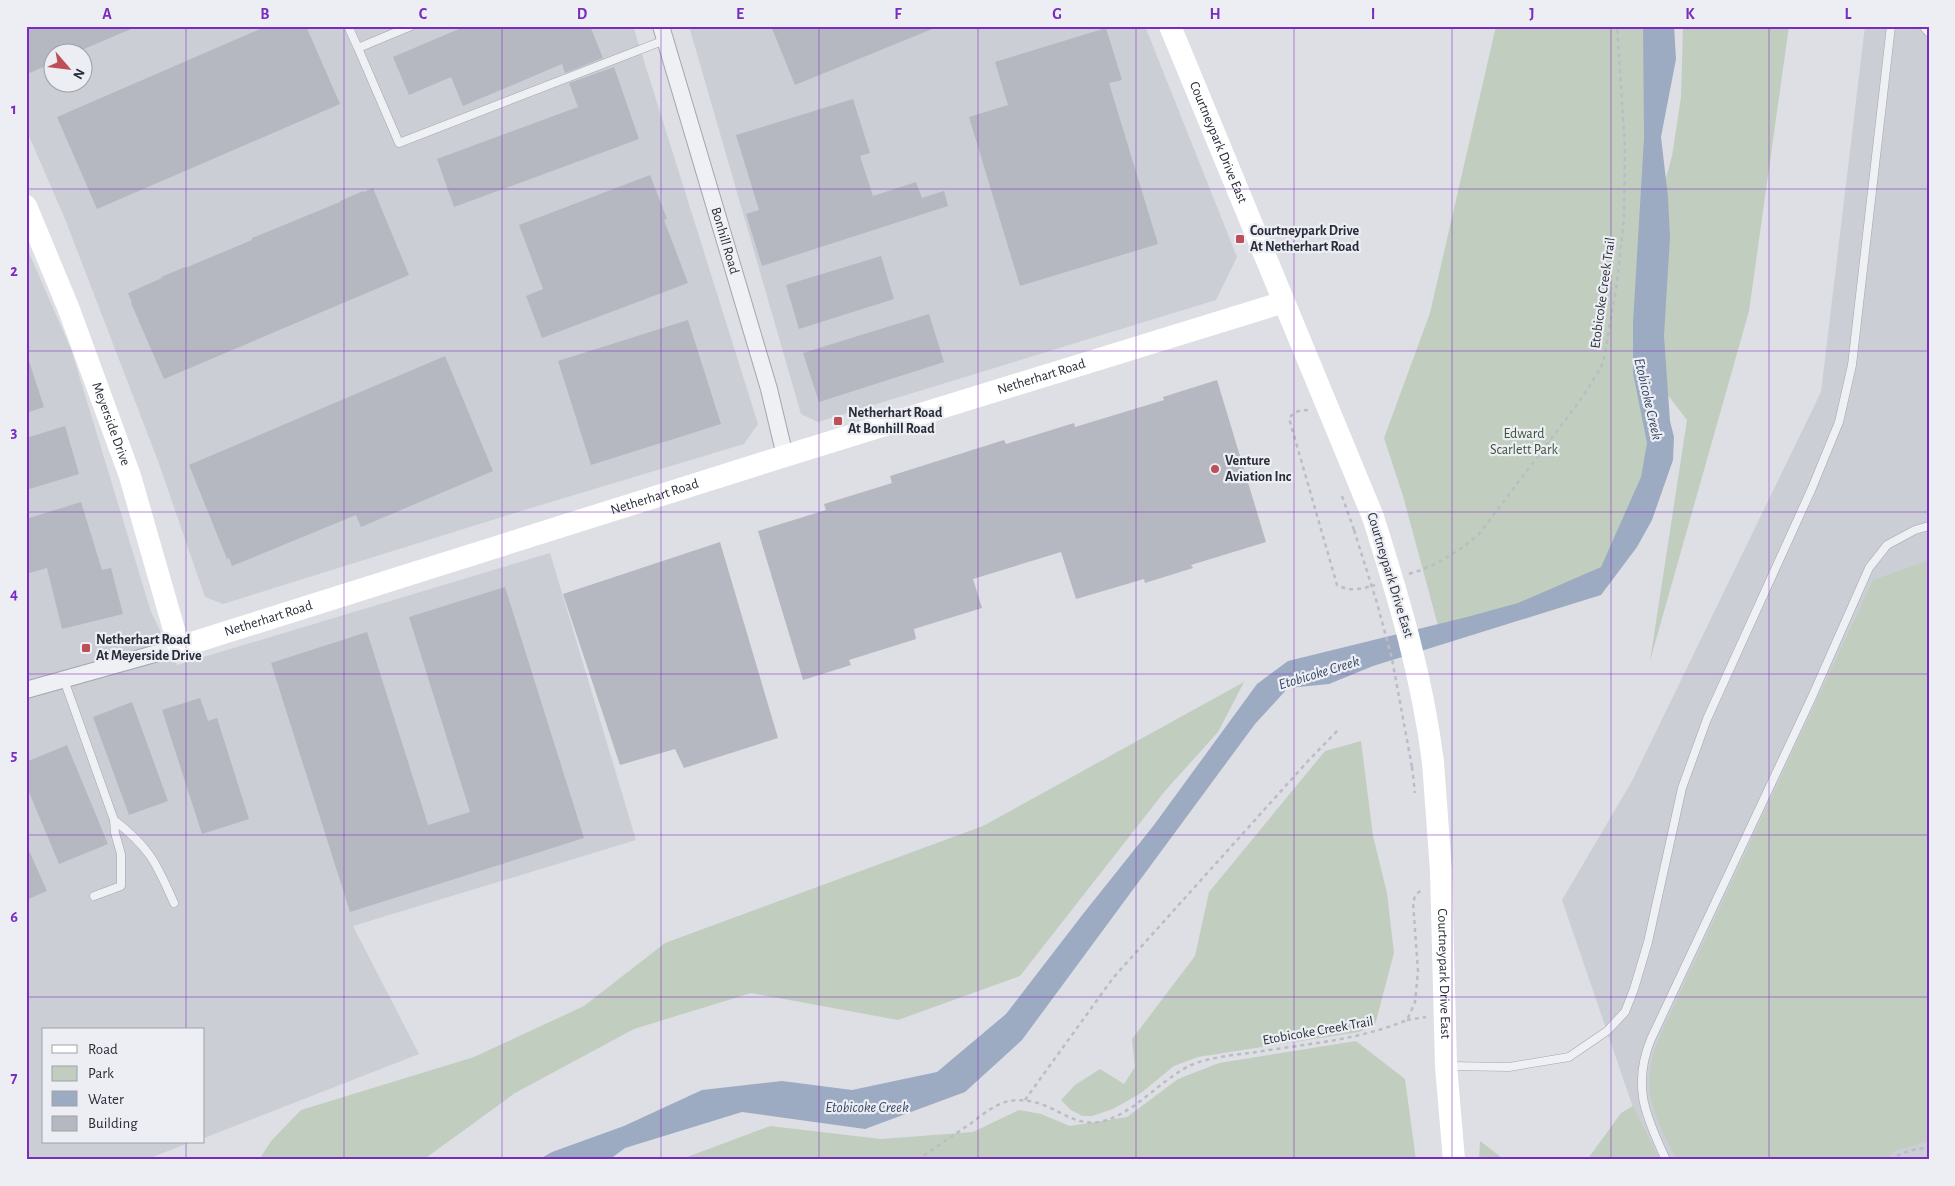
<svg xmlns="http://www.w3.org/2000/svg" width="1955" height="1186" font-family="'Alegreya Sans',sans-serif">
  <rect width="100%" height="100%" fill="#dddfe5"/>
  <path fill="#cbced5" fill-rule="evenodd" d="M26,26H633L758,424L744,444L531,508L223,604L205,597L158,461L65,219L26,129ZM52,52H82V82H52Z
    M689,26H1145L1237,257L1216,300L818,422L801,414Z
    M1865,26H1929V1160H1651L1562,900L1632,781L1821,392Z
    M26,246L71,349L151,612L177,665L550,553L636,840L353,926L419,1054L204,1138V1030H44V1142H191L145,1160H26Z"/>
  <path fill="#c1cebf" d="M1496,26H1654L1660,443L1608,573L1441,637L1403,496L1384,438L1430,313Z
    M1683,26H1789L1749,311L1650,661L1687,420L1657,381L1662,192L1672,156L1681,97Z
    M1929,560V1141L1895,1151L1885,1160H1677C1654,1115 1639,1091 1658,1040L1873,580Z
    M1244,682L1218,732L1165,791L1020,976L898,1020L751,993L634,1029L515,1093L423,1160H259L271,1141L301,1110L474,1057L584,1006L665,943L983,826Z
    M1361,741L1373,836L1387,893L1394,953L1375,1025L1359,1032L1198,1057L1174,1066L1141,1093L1113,1109L1092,1116H1082L1071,1110L1061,1100L1075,1085L1100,1069L1124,1084L1135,1067L1132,1039L1195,956L1209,892L1325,751Z
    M1356,1041L1405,1079L1416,1160H679L770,1126L881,1139L973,1132L1019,1110L1041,1114L1070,1126L1127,1117L1178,1079L1219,1063Z
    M1633,1106L1660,1160H1587L1621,1113Z
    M1480,1141L1505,1160H1479Z"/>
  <path fill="#9cabc1" d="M1643,26H1674L1676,59L1661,137L1668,197L1670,237L1664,336L1670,421L1674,437L1673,460L1652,520L1637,547L1601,595L1373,666L1329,684L1288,688L1255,724L1022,1040L965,1092L865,1129L742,1112L625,1148L609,1160H538L552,1152L624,1126L702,1090L782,1081L852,1090L937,1072L1006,1014L1083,914L1154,825L1257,684L1288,661L1467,617L1518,603L1601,567L1641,477L1647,443L1633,373V323L1644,138Z"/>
  <path fill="#b5b8c1" d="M26,26H138L77,52H52V63L30,73L26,65Z
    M267,26H306L340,104L97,209L57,117Z
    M466,26H590L603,58L565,73L562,64L463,106L451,77L409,95L393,57Z
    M771,26H937V27L795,85Z
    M1106,28L1122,80L1109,83L1158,244L1020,286L969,117L1008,105L995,62Z
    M614,67L639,139L454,207L437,159L578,107L569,83Z
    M853,99L870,153L860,156L873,196L916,182L922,198L944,191L948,206L762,266L746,214L759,210L736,135Z
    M650,175L667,219L664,220L688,283L542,338L526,296L543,289L519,225Z
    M373,188L409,275L164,379L131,303H132L128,293L162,278L161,277L185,267V268L252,240V238L340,202V201L363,191L364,192Z
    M881,256L894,299L799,329L786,285Z
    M929,314L944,362L819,402L803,353Z
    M688,320L721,424L591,465L558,361Z
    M445,356L493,471L361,527L356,515L232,566L229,558L227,559L189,465Z
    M29,361L44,407L26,413V362Z
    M1217,380L1266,542L1191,565L1193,568L1145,583L1144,579L1076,599L1061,552L973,579L982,608L914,629L916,639L849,660L851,665L803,680L758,531L826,510L824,504L892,483L890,476L1004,440L1006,444L1074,423L1075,427L1164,400L1163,397Z
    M65,426L79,474L26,490V438Z
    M81,502L102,570L111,568L123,614L62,629L47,568L26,574V519Z
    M720,542L778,738L684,768L675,749L620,765L563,594Z
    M505,587L584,838L350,912L271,663L367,632L428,825L470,812L409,617Z
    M200,698L208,721L217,718L249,819L202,834L162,710Z
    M132,702L168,801L129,815L93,717Z
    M67,745L108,844L59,864L26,785V762Z
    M26,844L47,891L26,900Z"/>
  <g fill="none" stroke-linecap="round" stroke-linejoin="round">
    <g stroke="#a3a6ae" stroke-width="9">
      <path id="lane" d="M348,26L358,48L411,26
        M1923,26L1929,33
        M358,48L399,143L665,40
        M64,680L114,820C149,847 156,862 174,903
        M94,896L121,886V854L115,833L114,820
        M1448,1066L1509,1067L1569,1057L1607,1031L1625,1012L1634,989L1648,942L1682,788L1707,719L1812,488L1839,422L1852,365L1891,26
        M1666,1160C1659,1145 1645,1113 1643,1097C1640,1077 1644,1056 1651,1039L1811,699L1869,568L1887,545L1915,530L1929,526"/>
    </g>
    <g stroke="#a3a6ae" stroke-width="18">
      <g id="street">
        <path id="s1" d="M661,26L769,389L785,456"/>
        <path d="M26,690L179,647"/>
      </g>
    </g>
    <path stroke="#bbbdc3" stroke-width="2.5" stroke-dasharray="4 4" stroke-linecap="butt" d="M1308,410C1299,410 1294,412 1289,418L1337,585C1350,592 1361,589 1375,585
      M1342,496L1354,530
      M1409,574C1436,566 1458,552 1479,534L1579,402L1601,368L1605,354L1617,283L1624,217L1625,148L1617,26
      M1412,767L1415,793
      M1407,1020L1426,1017
      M1025,1100L1113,978L1308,761L1340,728
      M917,1160C935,1148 952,1136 970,1124C982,1115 995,1104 1009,1101C1022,1099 1035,1101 1046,1106C1065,1114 1078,1125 1099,1122C1132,1116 1159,1081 1189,1066C1209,1057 1234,1055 1256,1052C1307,1044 1359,1040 1407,1020L1415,1002L1418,971L1413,902L1416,894L1422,890
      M1890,1160C1903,1152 1914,1148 1929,1148"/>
    <use href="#lane" stroke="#eff0f4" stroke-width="8"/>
    <use href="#street" stroke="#eff0f4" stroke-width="16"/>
    <g stroke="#fff" stroke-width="22">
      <path id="s2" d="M1170,26L1373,517"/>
      <path id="s3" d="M26,206L68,307L130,476L179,647L785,456L1284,302"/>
      <path id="s4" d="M1433,762L1441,871L1446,1066L1454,1160"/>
    </g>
    <path stroke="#bbbdc3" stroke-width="2.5" stroke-dasharray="4 4" stroke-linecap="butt" d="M1354,530L1377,603L1392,659L1412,767"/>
    <path stroke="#fff" stroke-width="22" d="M1373,517C1399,599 1422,676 1433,762"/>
  </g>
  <path fill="none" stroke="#7b2cbf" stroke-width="1" stroke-opacity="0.55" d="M186,26V1030M344,26V1160M502,26V1160M661,26V1160M819,26V1160M978,26V1160M1136,26V1160M1294,26V1160M1452,26V1160M1611,26V1160M1769,26V1160M26,189H1929M26,351H1929M26,512H1929M26,674H1929M26,835H1929M26,997H1929M186,1142V1160"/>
  <g fill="#bc4f57" stroke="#eceef3" stroke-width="2">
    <rect x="1235" y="234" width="10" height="10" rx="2.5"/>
    <rect x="833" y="416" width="10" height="10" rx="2.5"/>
    <circle cx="1215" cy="469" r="5"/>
    <rect x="81" y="643" width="10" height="10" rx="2.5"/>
  </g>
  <g text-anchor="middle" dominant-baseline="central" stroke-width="4.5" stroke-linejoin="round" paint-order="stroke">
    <g font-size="14" fill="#282d39" stroke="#eceef3">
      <text stroke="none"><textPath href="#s2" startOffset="126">Courtneypark Drive East</textPath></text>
      <text stroke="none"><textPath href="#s1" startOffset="224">Bonhill Road</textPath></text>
      <text transform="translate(1603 293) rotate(-82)">Etobicoke Creek Trail</text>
      <text stroke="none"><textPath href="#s3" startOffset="1371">Netherhart Road</textPath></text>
      <text stroke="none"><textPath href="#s3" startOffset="234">Meyerside Drive</textPath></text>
      <text stroke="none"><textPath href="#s3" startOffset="966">Netherhart Road</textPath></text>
      <text transform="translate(1390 575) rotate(73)">Courtneypark Drive East</text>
      <text stroke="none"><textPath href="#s3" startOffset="561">Netherhart Road</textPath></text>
      <text stroke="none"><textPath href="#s4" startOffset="212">Courtneypark Drive East</textPath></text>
      <text transform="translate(1318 1031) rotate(-10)">Etobicoke Creek Trail</text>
    </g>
    <g font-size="14" font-weight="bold" fill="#282d39" stroke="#eceef3" text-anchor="start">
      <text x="1250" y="231">Courtneypark Drive<tspan x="1250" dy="16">At Netherhart Road</tspan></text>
      <text x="848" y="413">Netherhart Road<tspan x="848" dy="16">At Bonhill Road</tspan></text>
      <text x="1225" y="461">Venture<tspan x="1225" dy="16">Aviation Inc</tspan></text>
      <text x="96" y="640">Netherhart Road<tspan x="96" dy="16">At Meyerside Drive</tspan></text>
    </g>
    <g font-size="14" fill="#3a5337" stroke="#eceef3">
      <text x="1524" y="434">Edward<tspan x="1524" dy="16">Scarlett Park</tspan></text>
    </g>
    <g font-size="15" font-style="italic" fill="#384968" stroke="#eceef3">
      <text transform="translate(1648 399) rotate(77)">Etobicoke Creek</text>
      <text transform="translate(1319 673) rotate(-17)">Etobicoke Creek</text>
      <text x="867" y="1107">Etobicoke Creek</text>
    </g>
  </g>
  <rect width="1955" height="1186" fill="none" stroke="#eceef3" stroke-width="55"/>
  <rect x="42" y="1028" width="162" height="115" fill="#eceef3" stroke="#9ea1a9"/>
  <rect x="52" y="1045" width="25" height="8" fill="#ffffff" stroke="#9ea1a9"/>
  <text x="88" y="1054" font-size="15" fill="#282d39">Road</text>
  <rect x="52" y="1066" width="25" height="15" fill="#c1cebf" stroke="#9ea1a9"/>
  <text x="88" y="1078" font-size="15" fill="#282d39">Park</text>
  <rect x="52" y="1091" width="25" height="15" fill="#9cabc1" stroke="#9ea1a9"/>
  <text x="88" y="1104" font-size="15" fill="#282d39">Water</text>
  <rect x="52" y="1116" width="25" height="15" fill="#b5b8c1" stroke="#9ea1a9"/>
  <text x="88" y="1128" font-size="15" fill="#282d39">Building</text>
  <g transform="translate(68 68) rotate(118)"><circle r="24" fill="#eceef3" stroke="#9ea1a9"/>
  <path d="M0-4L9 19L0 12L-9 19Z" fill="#bc4f57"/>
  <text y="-8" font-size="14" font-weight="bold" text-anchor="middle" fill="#282d39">N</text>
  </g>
  <rect x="28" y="28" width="1900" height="1130" fill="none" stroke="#7b2cbf" stroke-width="2"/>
  <g font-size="16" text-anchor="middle" font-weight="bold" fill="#7b2cbf">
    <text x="107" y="19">A</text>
    <text x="265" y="19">B</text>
    <text x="423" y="19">C</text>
    <text x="582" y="19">D</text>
    <text x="740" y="19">E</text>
    <text x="898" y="19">F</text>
    <text x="1057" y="19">G</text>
    <text x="1215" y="19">H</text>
    <text x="1373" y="19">I</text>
    <text x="1532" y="19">J</text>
    <text x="1690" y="19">K</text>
    <text x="1848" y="19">L</text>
    <text x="14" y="114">1</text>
    <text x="14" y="276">2</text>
    <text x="14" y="437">3</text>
    <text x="14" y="599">4</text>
    <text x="14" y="760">5</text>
    <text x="14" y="922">6</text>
    <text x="14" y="1083">7</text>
  </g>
</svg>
